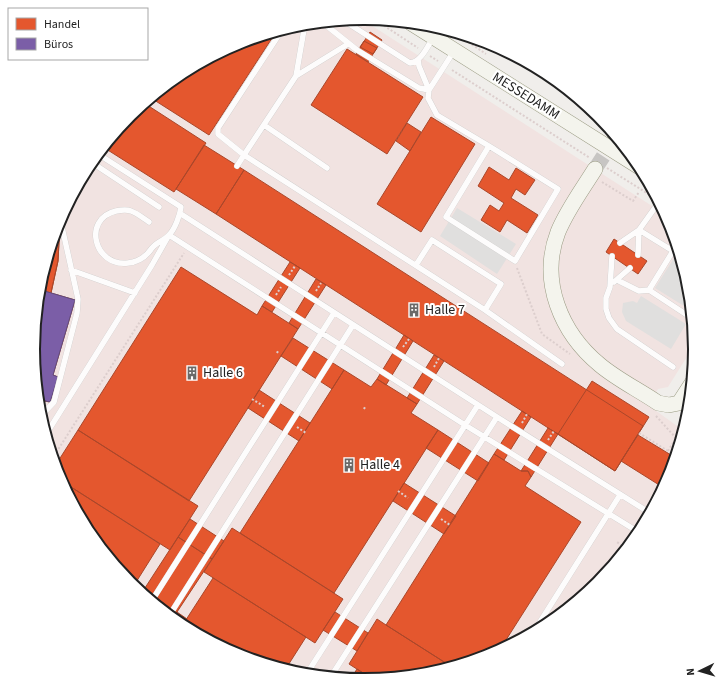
<svg xmlns="http://www.w3.org/2000/svg" width="728" height="699" font-family="'Source Sans 3',sans-serif">
  <rect width="100%" height="100%" fill="#f0eeeb"/>
  <path fill="#f1e3e1" d="M360,18L666,215L670,223L689,285L695,344L668,387L658,389L648,405L684,431L670,477L640,534L598,584L548,625L491,656L428,675L364,681L299,675L237,656L180,625L129,584L88,533L58,476L39,414L33,349L39,285L58,222L88,165L130,115L180,74L237,43L300,24Z"/>
  <path fill="#e0dfde" d="M457,208L516,244L497,274L440,236Z
    M679,250L689,285L692,311L655,288Z
    M641,296L686,324L671,349L626,321L622,312L623,303L633,301L637,303Z"/>
  <path fill="#e4572e" stroke="#aa472a" d="M276,32L209,135L151,98L180,74L237,43Z
    M370,32L382,40L368,62L356,54Z
    M364,41L377,48L373,54L360,47Z
    M347,49L423,97L387,154L311,105Z
    M144,103L206,143L174,192L103,147L130,115Z
    M431,117L475,144L421,232L377,204Z
    M407,123L421,132L410,151L396,141Z
    M204,145L244,170L216,214L176,189Z
    M489,167L509,180L516,168L535,180L525,195L516,189L511,198L538,215L527,233L507,220L500,232L481,220L490,205L499,211L504,203L478,186Z
    M244,170L643,426L615,471L216,214Z
    M59,220L60,223L58,261L51,293L75,300L53,375L58,377L50,402L44,401L42,408L39,411L33,349L36,310L39,301H37L39,285Z
    M59,220L60,223L58,261L51,293L41,290L39,301H37L39,285Z
    M614,239L647,261L638,274L606,252Z
    M290,262L300,268L272,312L262,306Z
    M181,267L257,315L262,306L298,329L189,501L78,430Z
    M316,279L326,285L298,329L289,323Z
    M404,335L413,341L386,385L377,379Z
    M293,338L344,370L332,389L281,356Z
    M434,355L444,361L417,404L407,398Z
    M344,370L371,387L377,379L417,404L411,413L438,430L334,593L240,533Z
    M592,381L649,417L615,471L558,434Z
    M259,390L310,423L299,441L248,408Z
    M37,399L44,401L42,408L39,411Z
    M522,411L531,417L504,460L494,454Z
    M548,428L558,434L531,477L528,471H521Z
    M78,430L198,506L170,550L60,480L55,466Z
    M438,430L489,463L478,481L426,448Z
    M638,435L676,458L670,477L664,488L621,461Z
    M494,454L521,471H528L531,477L525,486L581,522L499,651L491,656L452,667L386,625Z
    M60,480L160,544L133,587L88,533Z
    M404,483L456,516L444,534L393,501Z
    M190,519L224,541L212,559L178,537Z
    M232,528L343,599L315,643L204,572Z
    M178,537L212,559L177,612L187,619L182,626L133,587L134,585L143,591Z
    M213,578L306,637L285,670L237,656L182,626Z
    M335,612L368,633L357,651L323,630Z
    M377,619L386,625L452,667L428,675L374,680L349,664Z
    M357,669L374,680L364,681L350,680Z"/>
  <path fill="#7b5ea7" stroke="#604c7f" d="M41,290L75,300L53,375L58,377L50,402L37,399L33,349L36,310Z"/>
  <g fill="none" stroke-linecap="round" stroke-linejoin="round">
    <path stroke="#c7c5c3" stroke-width="15" stroke-dasharray="15 8" stroke-linecap="butt" d="M595,169L616,137"/>
    <g stroke="#c9c8c7" stroke-width="6">
      <path id="service" d="M343,20L410,63C421,62 427,47 433,38
        M322,22L357,50L419,88L429,90
        M305,24L296,76L244,155L485,310L562,364
        M418,60L419,66L429,90L428,98L437,115L489,146L446,217L515,261L558,189L489,146
        M296,76L348,44
        M429,90L454,51
        M264,125L327,168
        M98,154L181,207C180,215 175,229 169,235C165,240 157,242 152,248C146,257 139,262 128,263C94,267 82,219 116,211C121,210 126,209 131,211C137,213 143,218 149,222
        M91,162L159,207
        M237,166L244,155L218,134V128L282,30
        M181,214L497,417L650,513
        M639,230L673,251L649,290L693,319
        M620,243L639,230L659,202
        M638,255L639,230
        M612,256L610,287L606,298V309L609,318L617,329L673,367
        M416,265L432,240L501,284L485,310
        M71,270L135,293
        M617,280L639,291L649,290
        M614,282L630,268
        M40,417L54,402L77,313L78,299L60,218
        M45,436L152,265L169,235L465,425L640,533
        M151,602L334,313
        M169,616L353,325
        M533,633L620,495
        M306,675L478,405
        M330,678L497,417"/>
    </g>
    <g stroke="#999a82" stroke-width="16">
      <path id="secondary" d="M411,23L641,168
        M595,169C582,190 567,210 558,232C539,281 561,333 600,365C618,380 639,390 658,403L669,405L679,403L692,383"/>
    </g>
    <path stroke="#dccecd" stroke-width="2" stroke-dasharray="2 2" stroke-linecap="butt" d="M374,19L418,48
      M452,31L486,54
      M430,56L438,61
      M452,70L590,158
      M607,168L653,197
      M602,182L633,201L639,192
      M517,268L542,334L570,354
      M289,275L295,266
      M316,291L321,283
      M276,295L281,287
      M403,347L409,339
      M277,353L278,351
      M434,367L439,358
      M252,399L265,407
      M364,409L365,407
      M656,416L676,438L681,441
      M522,423L527,414
      M297,427L306,433
      M639,433L676,456
      M548,440L554,431
      M668,451L676,438
      M52,459L184,253
      M398,491L408,498
      M441,519L450,525
      M614,565L625,548L617,542"/>
    <use href="#service" stroke="#fdfcfc" stroke-width="5.5"/>
    <use href="#secondary" stroke="#f4f4ed" stroke-width="15"/>
  </g>
  <defs>
    <g id="building-bare" transform="scale(1.08)"><path d="M-4-6H4V6H1V3H-1V6H-4ZM-2.5-4.3h1.7v1.8h-1.7ZM.8-4.3h1.7v1.8H.8ZM-2.5-1h1.7V.8h-1.7ZM.8-1h1.7V.8H.8Z" fill="#6a6968" stroke="#fff" stroke-width="2.5" paint-order="stroke"/></g>
  </defs>
  <g fill-rule="evenodd">
    <use href="#building-bare" x="414" y="310"/>
    <use href="#building-bare" x="192" y="373"/>
    <use href="#building-bare" x="349" y="465"/>
  </g>
  <g text-anchor="middle" dominant-baseline="central" stroke-width="4" stroke-linejoin="round" paint-order="stroke">
    <g font-size="14" fill="#222" stroke="#fff">
      <text transform="translate(526 96) rotate(32)">MESSEDAMM</text>
    </g>
    <g font-size="14" fill="#222" stroke="#fff" text-anchor="start">
      <text x="425" y="310">Halle 7</text>
      <text x="203" y="373">Halle 6</text>
      <text x="360" y="465">Halle 4</text>
    </g>
  </g>
  <path d="M0 0H728V699H0ZM40 349a324 324 0 1 1 648 0a324 324 0 1 1-648 0Z" fill="#fff" fill-rule="evenodd"/>
  <path fill="none" stroke="#222" stroke-width="2" d="M40 349a324 324 0 1 1 648 0a324 324 0 1 1-648 0Z"/>
  <rect x="8" y="8" width="140" height="52" fill="#ffffff" stroke="#a7a7a7"/>
  <rect x="16" y="18" width="20" height="12" fill="#e4572e" stroke="#a7a7a7"/>
  <text x="44" y="28" font-size="12" fill="#222222">Handel</text>
  <rect x="16" y="38" width="20" height="12" fill="#7b5ea7" stroke="#a7a7a7"/>
  <text x="44" y="48" font-size="12" fill="#222222">Büros</text>
  <g transform="translate(700 671) rotate(265)" stroke="#ffffff" stroke-width="3" paint-order="stroke">
  <path d="M0-3L7 15L0 10L-7 15Z" fill="#222222"/>
  <text y="-6" font-size="11" font-weight="bold" text-anchor="middle" fill="#222222">N</text>
  </g>
</svg>
